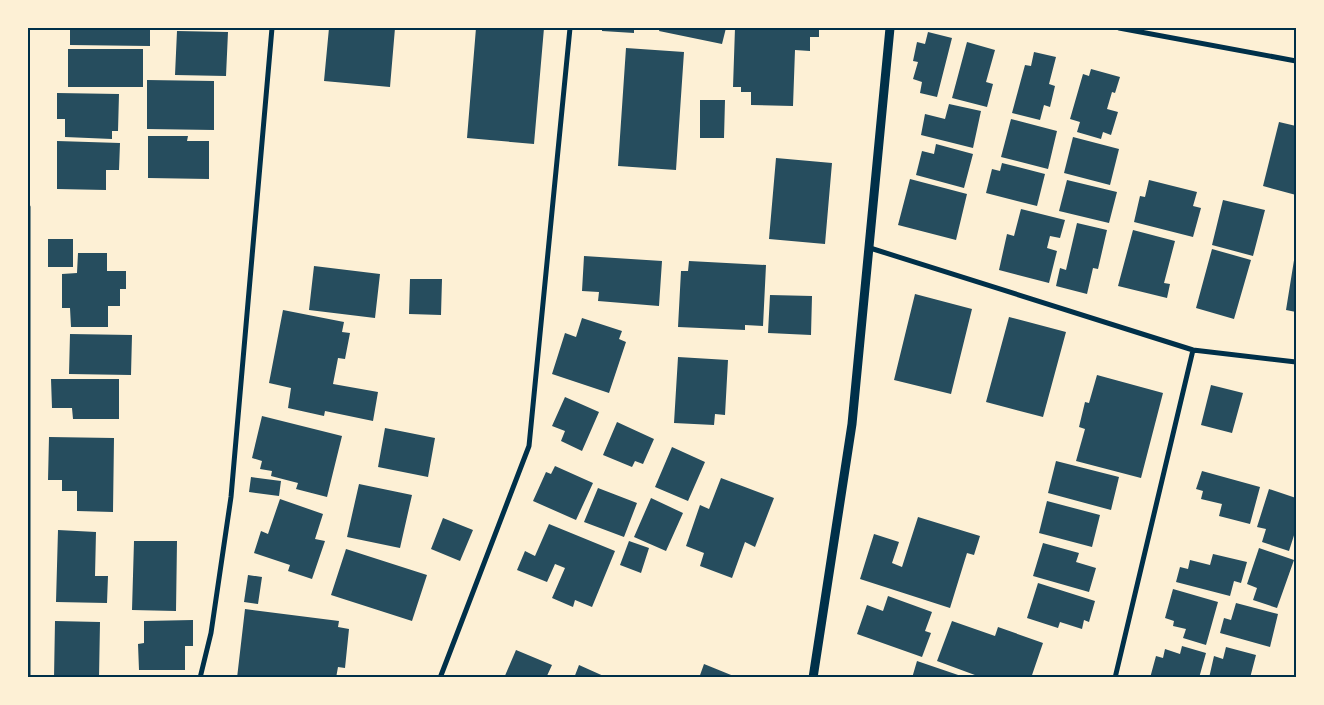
<svg xmlns="http://www.w3.org/2000/svg" width="1324" height="705" font-family="Mulish,sans-serif">
  <rect width="100%" height="100%" fill="#fdf0d5"/>
  <path fill="#264d5e" d="M70,28H150V46L70,45Z
    M329,28H395L390,87L324,81Z
    M476,28H544L534,144L467,138Z
    M602,28H634V33L602,31Z
    M660,28H726L722,44L659,31Z
    M735,28H819V37H810V51L795,50L793,106L751,105V92H741V87H733Z
    M177,31L228,32L226,76L175,75Z
    M928,32L952,38L937,97L920,93L922,82L913,79L918,62L913,61L917,42L925,44Z
    M967,42L995,50L986,82L993,84L987,107L952,98Z
    M626,48L684,52L676,170L618,166Z
    M68,49H143V87H68Z
    M1034,52L1056,57L1049,84L1055,86L1050,107L1044,105L1040,120L1012,113L1025,65L1031,66Z
    M1091,69L1120,77L1115,93L1112,92L1107,109L1118,112L1111,135L1103,132L1101,139L1077,132L1080,122L1070,119L1083,74L1089,76Z
    M147,80L214,81V130L147,129Z
    M57,93L119,94L118,131H112V139L65,137V119H57Z
    M700,100H725L724,138H700Z
    M949,104L981,111L973,148L921,135L925,114L945,119Z
    M1011,119L1057,131L1048,169L1001,157Z
    M1279,122L1296,126V195L1263,186Z
    M148,136H188L187,141H209V179L148,178Z
    M1073,137L1119,149L1110,185L1064,173Z
    M57,141L120,143L119,170H106V190L57,189Z
    M936,144L973,154L964,188L916,175L922,151L934,154Z
    M776,158L832,163L825,244L769,239Z
    M1002,163L1045,174L1037,206L986,193L992,169L1000,171Z
    M910,179L967,194L956,240L898,225Z
    M1067,180L1117,192L1109,223L1059,211Z
    M1149,180L1197,192L1193,206L1201,208L1193,237L1134,222L1140,196L1145,197Z
    M1223,200L1265,210L1253,256L1212,245Z
    M1021,209L1065,220L1060,238L1050,236L1047,248L1057,251L1049,283L999,270L1007,234L1014,236Z
    M1077,223L1107,230L1098,269L1093,268L1087,294L1056,286L1060,268L1066,270Z
    M1133,230L1175,241L1164,283L1170,284L1167,298L1118,286Z
    M48,239H73V267H48Z
    M1212,249L1251,260L1234,319L1196,308Z
    M78,253H107V271H126V289H120V306H108V327H71L70,308H62V274L77,273Z
    M1295,254H1296V312L1286,310Z
    M584,256L662,261L659,306L598,301L599,292L582,291Z
    M689,261L766,265L763,326L745,325V330L678,327L681,271H688Z
    M314,266L380,274L375,318L309,310Z
    M410,279H442L441,315L409,314Z
    M915,294L972,309L951,394L894,380Z
    M770,295L812,296L811,335L768,333Z
    M283,310L344,322L342,332L350,333L345,359L338,358L333,384L378,392L373,421L325,411L324,416L288,408L291,388L269,383Z
    M1009,317L1066,332L1043,417L986,402Z
    M582,318L622,331L619,339L626,342L609,393L552,374L565,333L576,337Z
    M70,334L132,335L131,375L69,374Z
    M678,357L728,360L725,415L715,414L714,425L674,423Z
    M1097,375L1163,393L1141,478L1076,461L1085,429L1079,427L1085,402L1089,403Z
    M51,379H119V419H73L72,408H52Z
    M1211,385L1243,393L1232,433L1201,425Z
    M565,397L599,412L582,451L561,441L565,431L552,426Z
    M262,416L342,436L327,497L296,489L298,483L271,476L272,471L260,469L262,461L252,458Z
    M617,422L654,439L643,464L635,461L632,467L603,455Z
    M385,428L435,438L428,477L378,467Z
    M49,437L114,438L113,512L77,511V491H62V480H48Z
    M672,447L705,462L688,501L655,487Z
    M1056,461L1119,477L1111,510L1048,493Z
    M555,466L593,483L576,520L533,501L546,472L551,474Z
    M1202,471L1260,487L1250,524L1219,516L1222,504L1201,499L1203,491L1196,489Z
    M251,477L281,481L279,496L249,492Z
    M721,478L774,498L755,547L745,542L732,578L700,566L704,553L686,546L700,505L709,509Z
    M359,484L412,495L400,548L347,537Z
    M598,488L637,503L624,537L584,522Z
    M1269,489L1296,498V529L1289,551L1262,542L1266,529L1257,527Z
    M651,498L683,513L666,551L634,537Z
    M280,499L323,514L315,539L325,541L312,579L288,571L290,565L254,553L261,531L268,534Z
    M1047,501L1100,515L1092,547L1039,533Z
    M918,517L980,536L974,555L967,553L950,608L860,579L874,534L899,542L892,563L902,567Z
    M443,518L473,530L460,561L431,549Z
    M549,524L615,551L592,607L575,600L573,607L552,598L565,568L555,564L547,582L517,570L525,551L535,556Z
    M58,530L96,532L95,576H108L107,603L56,602Z
    M134,541H177L176,611L132,610Z
    M629,541L649,548L641,573L620,565Z
    M1043,543L1079,553L1076,562L1096,568L1089,592L1033,576Z
    M1259,548L1294,560L1277,608L1253,600L1257,588L1247,584Z
    M346,549L427,575L412,621L331,595Z
    M1213,554L1247,562L1241,583L1234,581L1230,596L1176,582L1180,567L1188,569L1190,560L1210,565Z
    M248,575L262,577L258,604L244,602Z
    M1038,583L1095,601L1089,622L1084,620L1082,629L1060,622L1058,628L1027,618Z
    M1173,589L1218,602L1206,645L1183,638L1186,629L1173,626L1174,621L1165,618Z
    M888,596L932,612L925,631L931,633L922,657L857,634L867,605L883,611Z
    M1236,603L1278,614L1270,647L1220,633L1224,618L1231,620Z
    M245,609L339,621L338,627L349,629L345,668L338,667L336,678H237Z
    M193,620V646H185V670H139L138,644L144,643V621Z
    M55,621L100,622L99,678H54Z
    M952,621L995,636L998,627L1043,643L1031,678H983L937,661Z
    M1182,646L1206,653L1199,678H1150L1156,656L1163,658L1165,649L1180,654Z
    M1226,647L1256,655L1250,678H1209L1214,656L1223,659Z
    M516,650L552,665L546,678H504Z
    M917,661L964,677V678H912Z
    M704,664L736,677V678H699Z
    M579,665L608,678H574Z"/>
  <g fill="none" stroke-linecap="round" stroke-linejoin="round">
    <path stroke="#003049" stroke-width="5" d="M1119,28L1296,61
      M28,207V678
      M870,248L1193,350L1296,362
      M200,678L211,633L231,497L272,28
      M440,678L529,446L570,28
      M1115,678L1193,350"/>
    <path stroke="#003049" stroke-width="9" d="M813,678L852,424L890,28"/>
  </g>
  <rect width="1324" height="705" fill="none" stroke="#fdf0d5" stroke-width="58"/>
  <rect x="29" y="29" width="1266" height="647" fill="none" stroke="#003049" stroke-width="2"/>
</svg>
